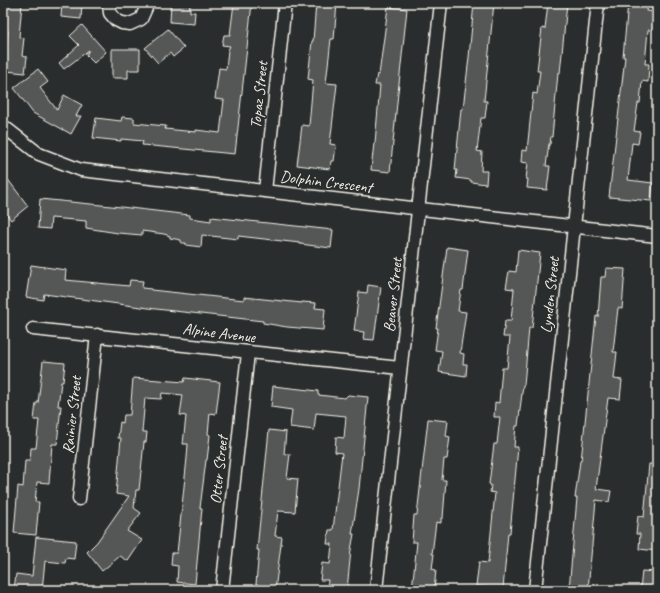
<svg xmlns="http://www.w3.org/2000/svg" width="660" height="593" font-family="Caveat,sans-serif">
  <rect width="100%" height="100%" fill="#2a2d2e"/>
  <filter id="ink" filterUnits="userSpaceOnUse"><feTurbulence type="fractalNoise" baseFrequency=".025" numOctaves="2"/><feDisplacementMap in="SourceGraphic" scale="8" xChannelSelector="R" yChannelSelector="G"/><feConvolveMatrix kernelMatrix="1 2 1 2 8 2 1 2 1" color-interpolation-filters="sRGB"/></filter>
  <g filter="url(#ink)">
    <path fill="#555756" stroke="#f4f1e8" d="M3,3H22L19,37L24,38L22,56L27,57L25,73L6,71V65H4L8,31L3,30Z
      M62,3H82L81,19L61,17Z
      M171,3H190V12H195L194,24L170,22Z
      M234,3H252L235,154L142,145L143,141L121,139V141L93,138L96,118L121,121L122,117L134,118V123L166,126L165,129L196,132V130L220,133L224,100L215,99L219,68L226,69L228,50L230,46L222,45L224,35H230Z
      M316,3H337L334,39H331L326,83L337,84L330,144L336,145L334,161H331L330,169L297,165L302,125L309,126L313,80L308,79L312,41H313Z
      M474,3H494L484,101H487L485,118H481L477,151L482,152L481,171H487L486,184L471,182V180L456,178L457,170H455L461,109H463L469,57Z
      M548,3H567L560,73H558L552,137L551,136L550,144H549L546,166H550L547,190L527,188L528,179H526L528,163L521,162L522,150L527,151L533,93L537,94L540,71H537L542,28L545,29Z
      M628,3H648L647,11L655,12L653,30H648L645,64H649L648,82L642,81L640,103H638L634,131L640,132L638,144L632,143L628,180L653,183L651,201L609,197L625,57H623Z
      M388,7L407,9L398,93L390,172L371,170L374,143H375L380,85H375L377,74L379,75Z
      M82,25L106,52L94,63L86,55L89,50L64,69L59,63L79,45L70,36Z
      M168,29L184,48L173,57L170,53L158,63L145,48Z
      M112,49H140V70H128V78H112Z
      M38,69L48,82L40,88L57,110L64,95L82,105L76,116H81L71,134L33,113L14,88Z
      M3,173L28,206L11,220L3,210Z
      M40,199L121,207L190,215V218L211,221V217L333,230L331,248L300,244V243L238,236V239L202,235L201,247L186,245V243H181V240L170,238V236L164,234L142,231V235L118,233L86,228V221L51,218L50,229L38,228Z
      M447,247L468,250L463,290H461L458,311L466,312L460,353L464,354L463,364H467L466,376L439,372L442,351L435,350L438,328H436Z
      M518,250L540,253L532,328H529L524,385H523L518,426H516L514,447H518L510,533H508L503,589L476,586L479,562L488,563L495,493L490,492L491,485L489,484L494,444H497L500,417H494L495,402L499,403L502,368H507L510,337H503L505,321H511L514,289L506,288L509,271L516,272Z
      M31,265L66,270L65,280L129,286L130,280L143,281L142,288L151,289V290L244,300V297L302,303V302L316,303L315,308L325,309L323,330L287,327L263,323V321L156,309L44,294L43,300L26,297Z
      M606,268L625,269L622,309L618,308L613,352H617L614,379L622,380L620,399L608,398L596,489L611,491L609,502L596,500L588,590H569L577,498H575L580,461H581L596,316L598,317L601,277H605Z
      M368,285L381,287L374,340L363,339L364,332L354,331L359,292L367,293Z
      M43,361L65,363L63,382H61L58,406H61L57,444H52L49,483L37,482L35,502H39L36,535L14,533L18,486L23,487L25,461H30L31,448H36L39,420H34L36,403H38Z
      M133,378L184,382L185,378L220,382L216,414L210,413L208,434L210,435L207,460H206L200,508H202L195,584L177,582L178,566L171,565L172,553H177L187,458L188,444H183L186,416L180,415L183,395L162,393L161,399L145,398L142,432H147L146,442H144L139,490H136L134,508L141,513L127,531L142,540L128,561L120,556L102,571L87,552L97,542L129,496L116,494L121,438H118L120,422L123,423L124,415H130Z
      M273,386L318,391V395L345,398L348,395L368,397L359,489L352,534H354L351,550L347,590H327L328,580H320L322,563L330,564L332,544H327L329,530H333L342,453L335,452L336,437L344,438L346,416L316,413L314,430L290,427L292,410L271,407Z
      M428,419L448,421L446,436L450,437L447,459H444L442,480H446L443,518H441V523L436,522L432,554H434L432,569L436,570L434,590H412L417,542H412L414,515H417Z
      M269,430L286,432L284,454H290L287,478L298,479L295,512L278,511L275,536L282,537L275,590H258L259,585L256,584L259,550H257Z
      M649,464H657V551L639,549L640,534H636L638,516L644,517Z
      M36,537L76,541L74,559L66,558L65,563L45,561L42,590H14L16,574L32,576Z
      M642,571L657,572V590H640Z"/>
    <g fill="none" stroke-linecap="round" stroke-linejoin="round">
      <g stroke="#f4f1e8" stroke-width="15">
        <path id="minor" d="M109,3L110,13L116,20L122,23L130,24L141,19L146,8V3
          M3,126L39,154L81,170L657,236
          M265,191L285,3
          M33,329L400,368
          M79,499L97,335
          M222,590L248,353
          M376,590L441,3
          M535,590L598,3"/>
      </g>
      <use href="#minor" stroke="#2a2d2e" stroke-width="12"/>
    </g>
  </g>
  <g text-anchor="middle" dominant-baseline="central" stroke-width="3.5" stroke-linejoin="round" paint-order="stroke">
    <g font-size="16" fill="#f4f1e8" stroke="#2a2d2e">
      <text transform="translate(259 95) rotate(-84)">Topaz Street</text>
      <text transform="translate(326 182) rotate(7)">Dolphin Crescent</text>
      <text transform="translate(393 295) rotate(-84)">Beaver Street</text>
      <text transform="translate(550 295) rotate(-84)">Lynden Street</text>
      <text transform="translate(219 333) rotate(7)">Alpine Avenue</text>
      <text transform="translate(72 415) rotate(-84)">Rainier Street</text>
      <text transform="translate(219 470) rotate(-84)">Otter Street</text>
    </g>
  </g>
  <rect width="660" height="593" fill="none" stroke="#2a2d2e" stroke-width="16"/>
  <rect x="8" y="8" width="644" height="577" fill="none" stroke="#f4f1e8" stroke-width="1.5" filter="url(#ink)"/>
</svg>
